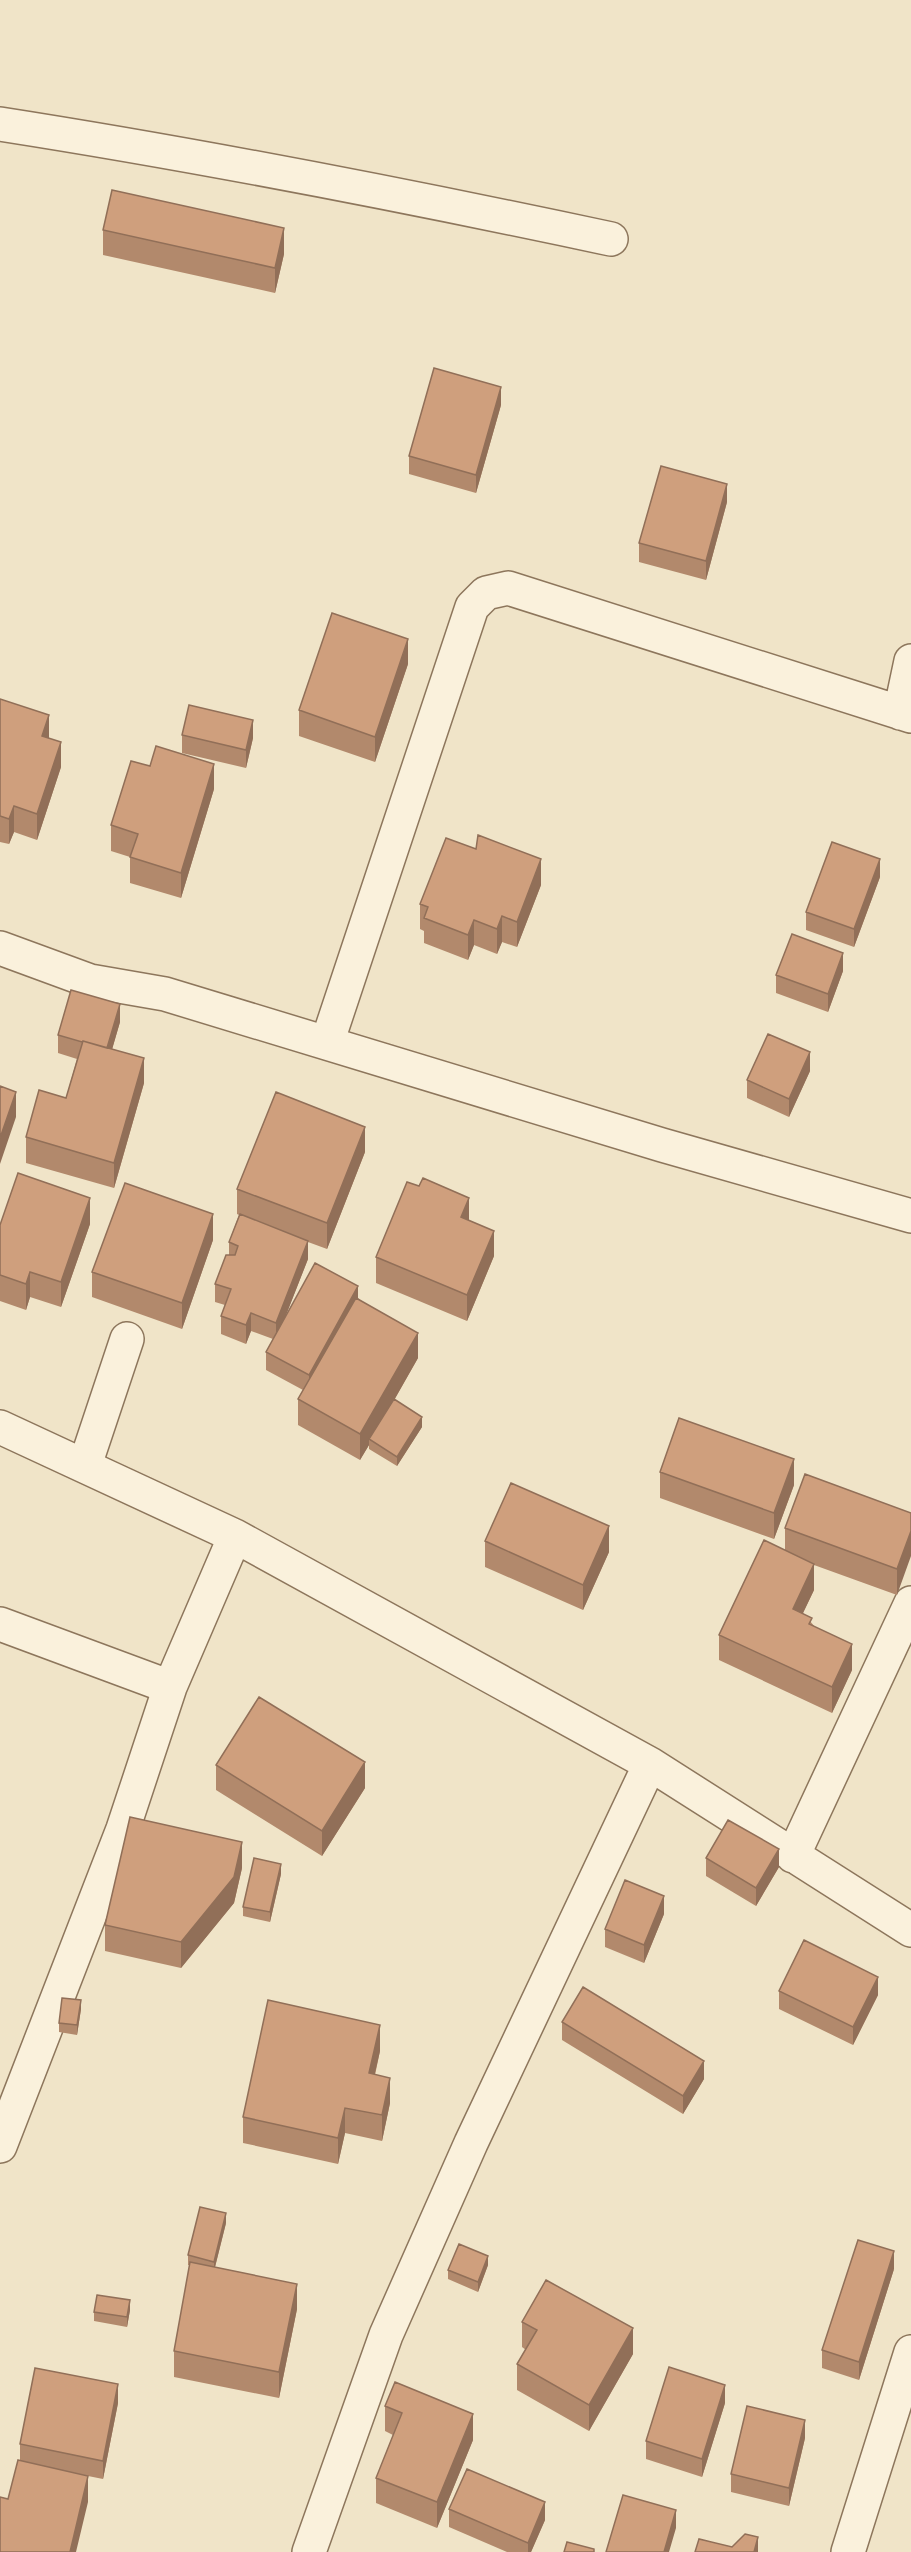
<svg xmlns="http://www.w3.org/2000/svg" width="911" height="2552" font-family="'Source Serif 4',serif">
  <rect width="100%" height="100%" fill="#f0e4c8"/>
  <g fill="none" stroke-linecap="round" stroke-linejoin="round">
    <g stroke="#8d765c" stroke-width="36">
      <path id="minor" d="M0,124C205,156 409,196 611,239
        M900,713L911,661
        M0,948L90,981L165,994L662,1145L911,1216
        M327,1043L472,607L486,593L508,588L911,716
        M0,1427L235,1536L650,1764L911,1930
        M85,1465L127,1339
        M0,1624L170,1687
        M793,1856L911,1603
        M0,2146L123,1829L170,1687L235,1536
        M309,2552L386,2335L471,2143L650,1764
        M848,2552L911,2352"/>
    </g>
    <use href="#minor" stroke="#faf1dc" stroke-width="33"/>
  </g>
  <path fill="#b2896c" d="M103,230L284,254L275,293L103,255Z
    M501,405L476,493L409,474V456Z
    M727,502L706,580L639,562V543Z
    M408,664L375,762L299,736V710Z
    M0,699L49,738L61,767L37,840L14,832L9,844L0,842Z
    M182,735L253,738L246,768L182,753Z
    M214,789L181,898L130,883V857L111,851V825Z
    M880,877L854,947L806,930V912Z
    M541,885L517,947L502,942L497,954L474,945L468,960L424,943V931L420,929V904Z
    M843,971L828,1012L776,993V975Z
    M120,1022L112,1049L144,1083L114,1188L26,1163V1137L66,1098L77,1059L58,1053V1035Z
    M810,1071L789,1117L747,1098V1080Z
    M365,1152L327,1249L308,1242V1259L285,1317L358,1298L418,1358L394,1400L422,1427L397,1466L369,1449V1445L360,1460L298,1425V1399L303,1390L266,1370V1352L273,1339L251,1331L246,1344L221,1334V1316L225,1305L215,1302V1284L229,1255V1242L239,1215L237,1214V1189Z
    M469,1221L494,1256L467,1321L376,1283V1257Z
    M90,1224L61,1307L30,1297L26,1310L0,1301V1225Z
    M213,1240L182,1329L92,1297V1272Z
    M660,1472L794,1485L774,1539L660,1498Z
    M911,1513L897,1595L814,1565V1590L803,1613L852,1670L832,1713L719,1660V1635L785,1550V1528Z
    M485,1541L609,1552L583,1610L485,1567Z
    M216,1765L365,1788L322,1856L216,1790Z
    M706,1858L779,1867L756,1906L706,1876Z
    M242,1868L234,1903L181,1968L105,1951V1925Z
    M281,1874L270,1922L243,1916V1907Z
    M664,1914L644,1963L605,1947V1929Z
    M779,1991L878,1995L853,2045L779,2009Z
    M81,2009L77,2035L59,2032V2023Z
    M562,2022L704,2079L683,2114L562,2040Z
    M380,2051L375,2075L390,2103L382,2141L345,2133L338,2164L243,2143V2117Z
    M226,2223L215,2267L297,2309L279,2398L174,2377V2351L190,2265H188V2255Z
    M488,2265L478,2292L448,2279V2270Z
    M894,2269L859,2380L822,2368V2350Z
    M130,2310L127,2327L94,2321V2312Z
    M522,2322L633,2354L589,2431L517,2390V2364L526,2350L522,2347Z
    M118,2403L103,2479L83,2475L88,2502L8,2499L20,2460V2444Z
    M725,2403L702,2477L646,2459V2441Z
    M385,2406L473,2440L437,2528L376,2503V2478L393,2435L385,2431Z
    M805,2438L789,2506L731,2492V2474Z
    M449,2509L545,2520L531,2552H507L449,2527Z"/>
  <path fill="#916f58" d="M284,228V254L275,293V268Z
    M501,387V405L476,493V475Z
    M727,484V502L706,580V561Z
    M408,639V664L375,762V737Z
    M49,715V741L42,736Z
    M253,720V738L246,768V750Z
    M61,742V767L37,840V814Z
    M214,764V789L181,898V873Z
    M14,806V832L9,844V819Z
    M541,859V885L517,947V922Z
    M880,859V877L854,947V929Z
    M502,916V942L497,954V929Z
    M474,920V945L468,960V935Z
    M843,953V971L828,1012V994Z
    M120,1004V1022L107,1067V1049Z
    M810,1052V1071L789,1117V1099Z
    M144,1058V1083L114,1188V1163Z
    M16,1092V1117L0,1164V1138Z
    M365,1127V1152L327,1249V1223Z
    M90,1198V1224L61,1307V1282Z
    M469,1198V1223L461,1217Z
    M213,1214V1240L182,1329V1303Z
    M494,1231V1256L467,1321V1295Z
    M308,1241V1259L276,1341V1323Z
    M30,1272V1297L26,1310V1284Z
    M358,1286V1304L309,1393V1375Z
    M251,1313V1331L246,1344V1325Z
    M418,1333V1358L371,1441L369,1439V1445L360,1460V1434Z
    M422,1417V1427L397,1466V1457Z
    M794,1459V1485L774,1539V1513Z
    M609,1526V1552L583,1610V1585Z
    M911,1531V1556L897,1595V1569Z
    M814,1564V1590L793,1634V1609Z
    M852,1644V1670L832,1713V1687Z
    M365,1762V1788L322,1856V1831Z
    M242,1842V1868L234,1903L181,1968V1942Z
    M779,1849V1867L756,1906V1888Z
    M281,1864V1874L270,1922V1912Z
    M664,1896V1914L644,1963V1945Z
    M878,1977V1995L853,2045V2027Z
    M81,2000V2009L77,2035V2025Z
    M380,2025V2051L369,2099V2073Z
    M704,2061V2079L683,2114V2096Z
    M390,2078V2103L382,2141V2115Z
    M345,2108V2133L338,2164V2138Z
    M226,2213V2223L214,2271V2262Z
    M894,2251V2269L859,2380V2362Z
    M488,2256V2265L478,2292V2282Z
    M297,2284V2309L279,2398V2372Z
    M130,2300V2310L127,2327V2317Z
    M633,2328V2354L589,2431V2405Z
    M118,2384V2403L103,2479V2461Z
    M725,2385V2403L702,2477V2459Z
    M473,2414V2440L437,2528V2502Z
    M805,2420V2438L789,2506V2488Z
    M88,2476V2502L76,2552H70Z
    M545,2502V2520L531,2552H528V2543Z
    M676,2510V2528L669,2552H664Z
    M758,2537V2552H754Z"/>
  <path fill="#cf9f7d" stroke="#916f58" stroke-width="1.5" d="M112,190L284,228L275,268L103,230Z
    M434,368L501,387L476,475L409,456Z
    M661,466L727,484L706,561L639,543Z
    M332,613L408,639L375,737L299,710Z
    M0,699L49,715L42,736L61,742L37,814L14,806L9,819L0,816Z
    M189,705L253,720L246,750L182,735Z
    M156,746L214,764L181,873L130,857L138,834L111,825L131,761L150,766Z
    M478,835L541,859L517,922L502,916L497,929L474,920L468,935L424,918L428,907L420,904L446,838L476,849Z
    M832,842L880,859L854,929L806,912Z
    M792,934L843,953L828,994L776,975Z
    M71,990L120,1004L107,1048L83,1041L82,1042L58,1035Z
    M768,1034L810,1052L789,1099L747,1080Z
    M83,1041L144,1058L114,1163L26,1137L39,1090L66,1098Z
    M0,1086L16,1092L0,1138Z
    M276,1092L365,1127L327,1223L237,1189Z
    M18,1173L90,1198L61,1282L30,1272L26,1284L0,1275V1225Z
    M423,1178L469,1198L461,1217L494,1231L467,1295L376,1257L407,1182L419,1186Z
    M125,1183L213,1214L182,1303L92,1272Z
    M240,1214L308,1241L276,1323L251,1313L246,1325L221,1316L231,1289L215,1284L226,1255H235L238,1246L229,1242Z
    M315,1263L358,1286L309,1375L266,1352Z
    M356,1298L418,1333L360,1434L298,1399Z
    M394,1399L422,1417L397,1457L369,1439Z
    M679,1418L794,1459L774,1513L660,1472Z
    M805,1474L911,1513V1531L897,1569L785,1528Z
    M511,1483L609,1526L583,1585L485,1541Z
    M764,1540L814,1564L793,1609L812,1618L809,1624L852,1644L832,1687L719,1635Z
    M259,1697L365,1762L322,1831L216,1765Z
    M130,1817L242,1842L234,1877L181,1942L105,1925Z
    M728,1820L779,1849L756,1888L706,1858Z
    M254,1858L281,1864L270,1912L243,1907Z
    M625,1880L664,1896L644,1945L605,1929Z
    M804,1940L878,1977L853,2027L779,1991Z
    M583,1987L704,2061L683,2096L562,2022Z
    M62,1998L81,2000L77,2025L59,2023Z
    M268,2000L380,2025L369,2073L390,2078L382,2115L345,2108L338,2138L243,2117Z
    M200,2207L226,2213L214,2262L188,2255Z
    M858,2240L894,2251L859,2362L822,2350Z
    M459,2244L488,2256L478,2282L448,2270Z
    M190,2262L297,2284L279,2372L174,2351Z
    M546,2280L633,2328L589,2405L517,2364L537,2330L522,2322Z
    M97,2295L130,2300L127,2317L94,2312Z
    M669,2367L725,2385L702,2459L646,2441Z
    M35,2368L118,2384L103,2461L20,2444Z
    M395,2382L473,2414L437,2502L376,2478L402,2413L385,2406Z
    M747,2406L805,2420L789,2488L731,2474Z
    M18,2460L88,2476L70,2552H0V2497L8,2499Z
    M467,2469L545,2502L528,2543L449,2509Z
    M623,2495L676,2510L664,2552H606Z
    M745,2534L758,2537L754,2552H695L699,2539L732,2547Z
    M567,2542L594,2549V2552H564Z"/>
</svg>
